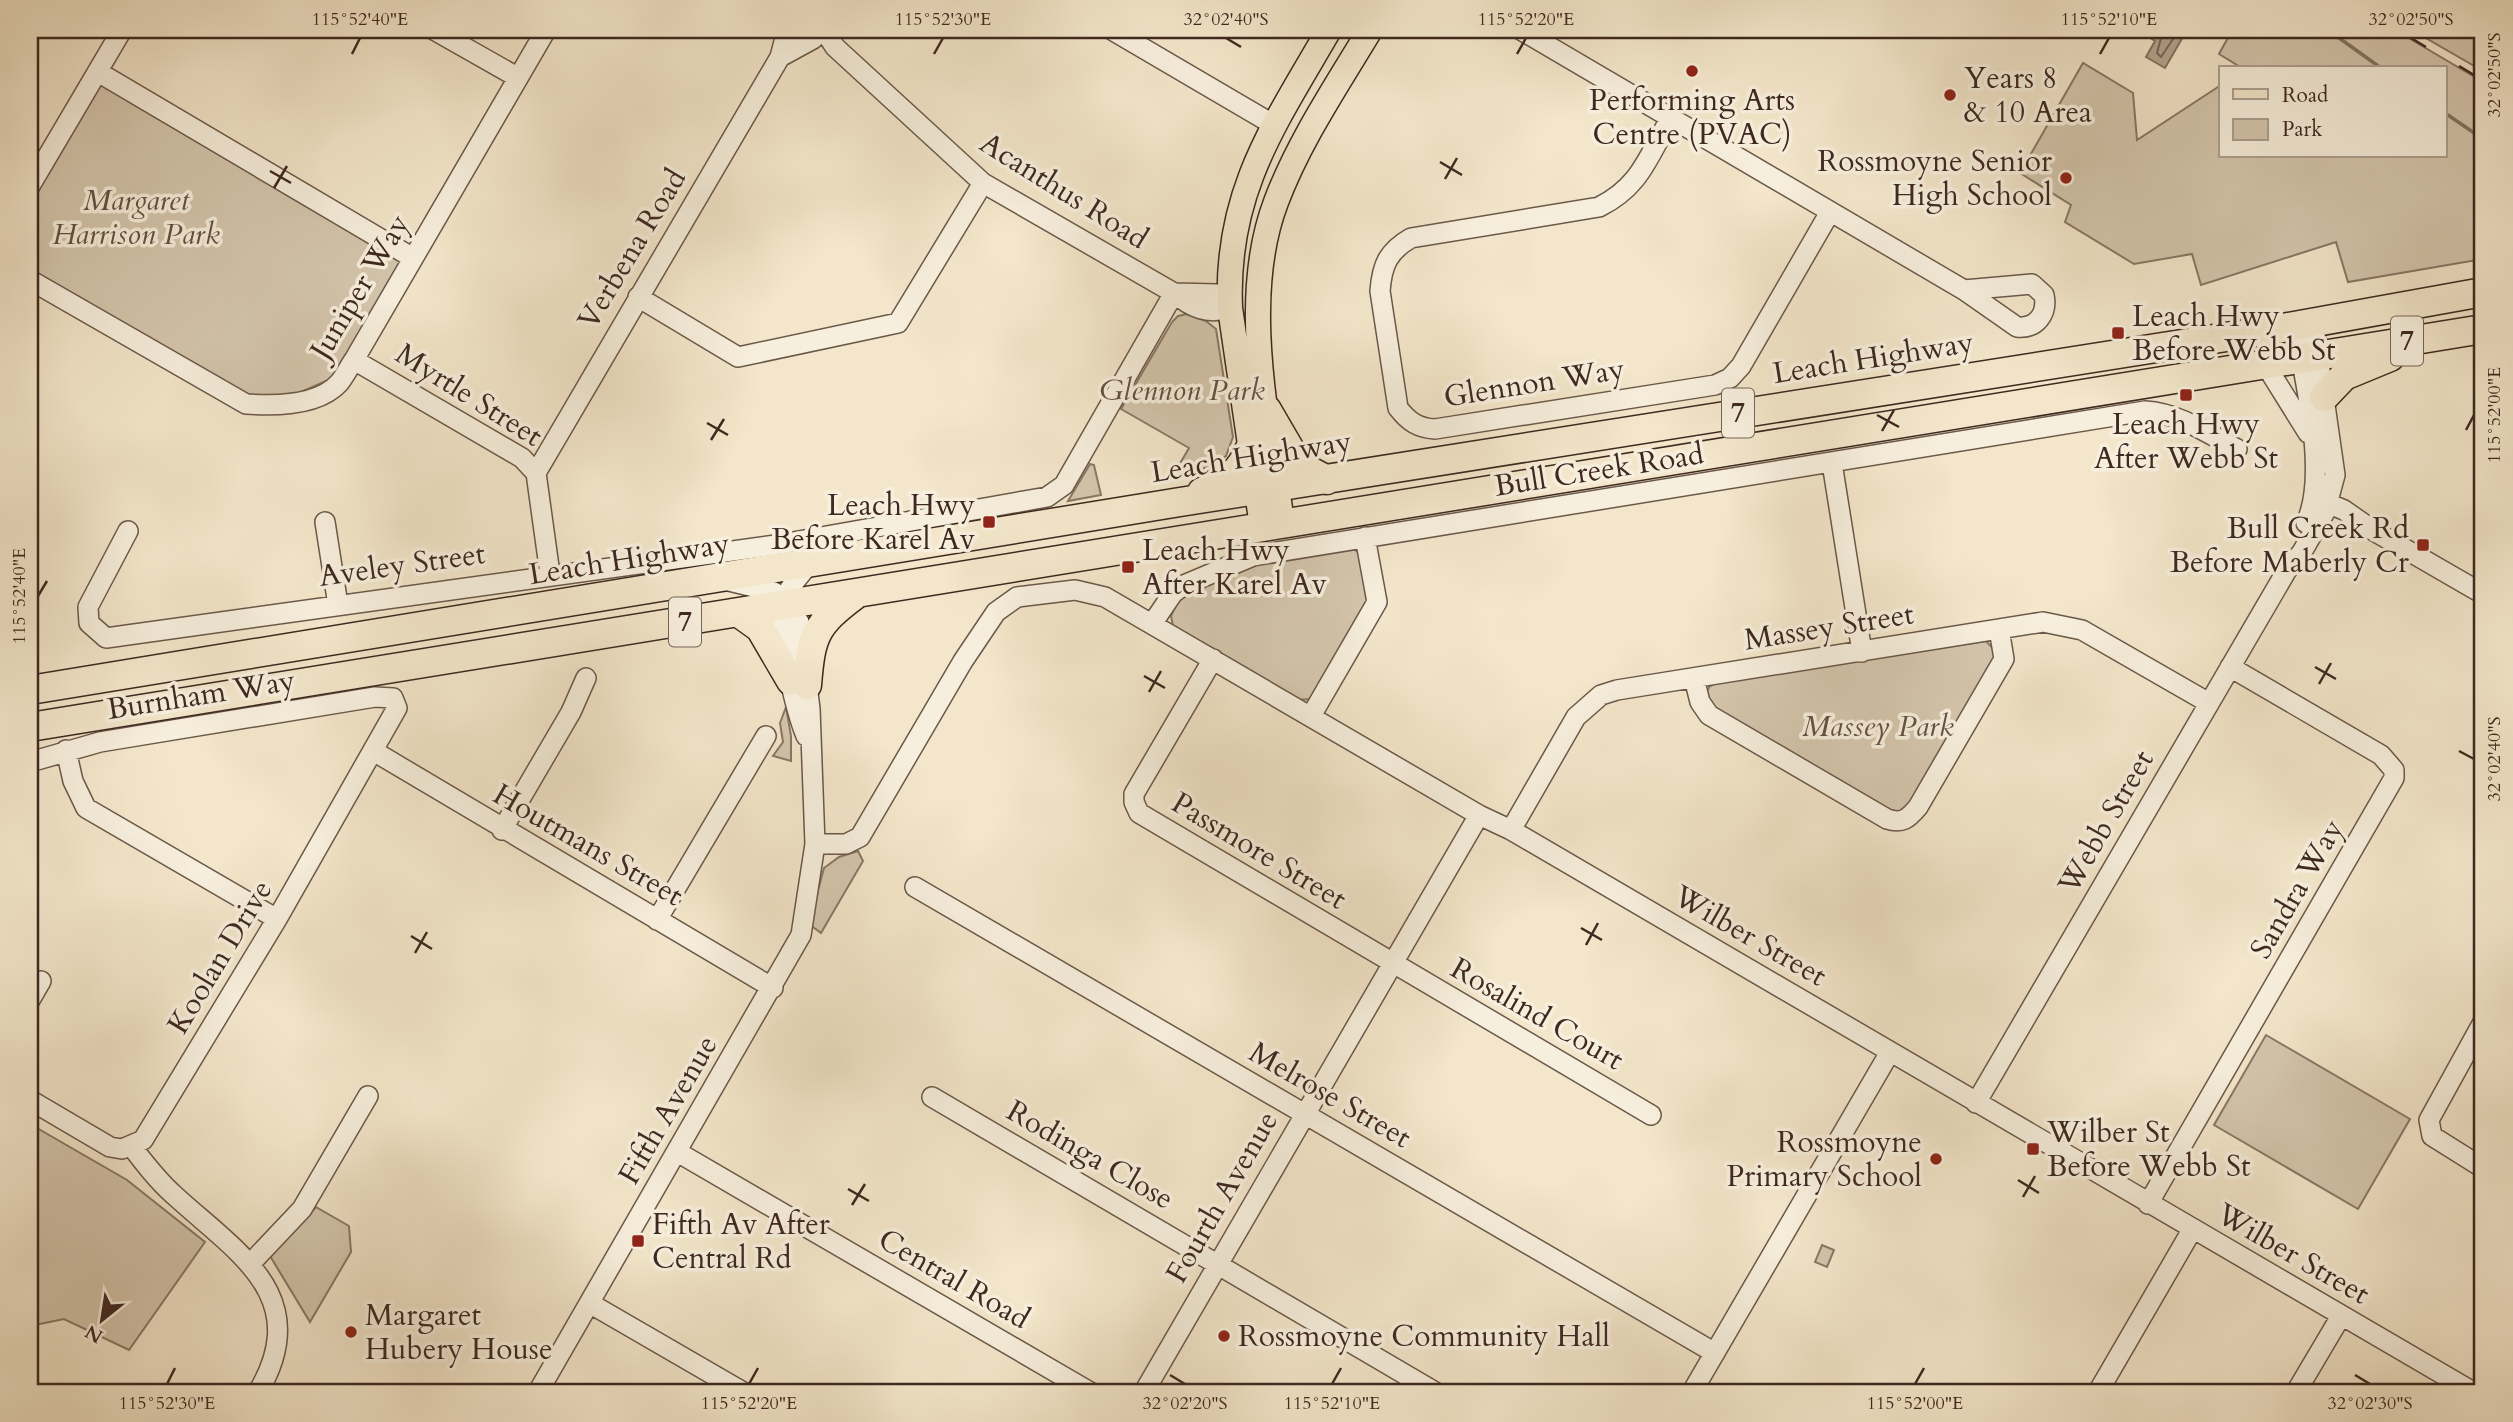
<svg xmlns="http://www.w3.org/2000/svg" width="2513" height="1422" font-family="Cardo,serif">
  <rect width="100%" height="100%" fill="#f3e6ca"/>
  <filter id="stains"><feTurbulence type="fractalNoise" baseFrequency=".00286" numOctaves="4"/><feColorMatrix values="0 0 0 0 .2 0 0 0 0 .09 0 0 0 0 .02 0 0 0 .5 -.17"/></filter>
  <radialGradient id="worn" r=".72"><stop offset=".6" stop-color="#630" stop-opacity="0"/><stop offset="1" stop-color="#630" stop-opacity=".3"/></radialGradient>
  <path fill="#d4c6ad" stroke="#897766" stroke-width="2" d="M2225,30H2395L2483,82V259L2348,282L2336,242L2201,285L2192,254L2134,264L2065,222L2071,205L2020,173L2083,63L2133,93L2137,140L2221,85V156H2445V68H2242L2219,54L2230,34Z
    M2412,30H2483V71Z
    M100,81L403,261L333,378L294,395L250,397L30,269V201Z
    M1187,314L1206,321L1216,329L1233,437L1226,456L1192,475L1172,477L1189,448L1121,409L1172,322L1178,316Z
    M1090,464L1094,465L1101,495L1068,501Z
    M1353,548L1360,554L1370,602L1312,699L1296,700L1173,626L1171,616L1179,597L1256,562Z
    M1986,641L1997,653L1909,810L1890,813L1714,711L1705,696L1709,687L1716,683Z
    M786,707L791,736V761L773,756L783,742L780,723Z
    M858,851L863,861L821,933L809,924L824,868L839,857Z
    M2266,1035L2410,1119L2358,1209L2214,1125Z
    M30,1124L127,1180L205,1242L129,1350L64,1319L30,1326Z
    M316,1207L349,1226L351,1252L310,1322L270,1256Z
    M1822,1245L1834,1250L1827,1267L1815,1262Z"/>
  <path fill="#b5a590" stroke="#857363" stroke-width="2" d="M2137,30H2187L2165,68L2146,57L2155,41Z"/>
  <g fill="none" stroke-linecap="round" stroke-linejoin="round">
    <path stroke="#7a6658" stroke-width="2" d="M2151,30L2161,38L2157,53L2161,57L2179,30"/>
    <path stroke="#857363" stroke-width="3.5" d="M2328,30L2381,68
      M2445,113L2483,139"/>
    <g stroke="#6b584a" stroke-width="22">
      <path id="minor" d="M434,30L517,77
        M824,30L835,47L983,183L1174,293C1191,308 1208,315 1230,308L1217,294L1174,293
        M1112,30L1274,125
        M1521,30L1964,290L2017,327C2036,329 2048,314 2044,295L2032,284L1964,290
        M780,57L813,39L819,30
        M98,72L413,258
        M1670,119C1648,157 1640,187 1599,207L1411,238C1388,251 1382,265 1380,291L1398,408C1409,422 1418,428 1435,429L1715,385L1730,378L1741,366L1830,212
        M30,186L122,30
        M30,280L246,404C274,406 318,406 339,383C345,376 349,367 354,360L546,30
        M638,297L738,357L898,323L983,183
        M2295,325C2304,378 2329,474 2306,523
        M354,360L522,458L536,473L550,574
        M2265,364L2308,433
        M1832,463L1862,652
        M536,473L780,57L786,34
        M2318,499L2344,510L2374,531L2483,594
        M325,522L338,605
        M128,531L88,607L89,623L106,638L776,545L1047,497L1064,485L1174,293
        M1152,624L1173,593L1184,585L1253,556L2145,411C2179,413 2207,433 2237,449
        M1213,659L1134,794V802L1139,813L1651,1115
        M1694,678L1700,702L1709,715L1887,819C1902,824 1908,819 1918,807L2004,659L1999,629
        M1311,716L1377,602L1365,537
        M806,736C796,711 775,628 783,603C788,588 799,576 810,563
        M66,750L73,781L86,808L277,919
        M375,752L773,988
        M30,762L100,742L375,697L393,698L397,708L277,919L143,1140L122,1149L110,1147L30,1100
        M502,830L571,712L586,678
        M1511,830L1576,717L1601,695L1617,690L2043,622L2082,630L2209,703
        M815,844H846L860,837L963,661L996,612L1017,597L1075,590L1105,597L1479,815L1511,830L2473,1392
        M915,887L1715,1353
        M657,920L766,736
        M30,1000L41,981
        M2483,1022L2429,1120L2432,1136L2483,1168
        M932,1097L1435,1392
        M1976,1103L2287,570L2302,552L2325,512L2335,475L2313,321
        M132,1147C145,1164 158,1181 174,1195C236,1252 315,1296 258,1392
        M679,1153L1090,1392
        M2148,1204L2394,778V770L2381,755L2230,667
        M251,1263L302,1209L368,1096
        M591,1304L743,1392
        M538,1392L801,935L815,844L810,709L799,622L782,605L774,592L729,581
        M1144,1392L1479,815
        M1692,1392L1890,1052
        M2098,1392L2192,1230
        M2296,1392L2341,1316"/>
    </g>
    <g stroke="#3e2820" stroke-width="27">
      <path id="major" d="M1282,522C1268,422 1239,299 1276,202C1299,141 1337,85 1370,30
        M1262,526L1230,308C1225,193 1274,125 1329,30"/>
    </g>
    <g stroke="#3e2820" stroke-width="31">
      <path id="highway" d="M2324,397L2344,376L2390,357
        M1267,410L1299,465L1327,480
        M1202,492C1225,481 1239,475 1249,450
        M739,613L760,628L791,681
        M807,685C811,635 815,625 855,595
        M30,690L1180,502L2277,329L2483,292
        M30,727L2483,329"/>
    </g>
    <use href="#minor" stroke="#f7efdd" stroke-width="19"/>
    <use href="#major" stroke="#f3e6ca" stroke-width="24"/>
    <use href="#highway" stroke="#f3e6ca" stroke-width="28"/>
  </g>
  <path fill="none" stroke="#3e2820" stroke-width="2.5" d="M1226,38L1241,47M2411,38L2426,47M352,54L360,38M934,54L943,38M1517,54L1526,38M2100,54L2109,38M2459,66L2474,75M1440,162L1462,175M270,171L291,183M1445,179L1457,158M274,188L287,166M1877,415L1899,427M707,423L728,435M2466,430L2474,415M1882,431L1894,410M711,440L724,419M38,596L47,581M2315,667L2336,679M1144,676L1165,688M2319,684L2331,663M1149,692L1161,671M2459,751L2474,759M1581,928L1602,940M411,936L432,949M1586,945L1598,923M415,953L427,932M2018,1180L2039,1193M848,1189L869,1201M2023,1197L2035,1176M852,1205L865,1184M1170,1375L1185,1384M2355,1375L2370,1384M167,1384L175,1368M749,1384L758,1368M1332,1384L1341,1368M1915,1384L1924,1368"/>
  <g fill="#8f2418" stroke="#f7efdd" stroke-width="2.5">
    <circle cx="1692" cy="71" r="7"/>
    <circle cx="1950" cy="95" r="7"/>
    <circle cx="2066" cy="178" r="7"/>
    <rect x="2111" y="326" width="14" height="14" rx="3.5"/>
    <rect x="2179" y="388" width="14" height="14" rx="3.5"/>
    <rect x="982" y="515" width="14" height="14" rx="3.5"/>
    <rect x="2416" y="538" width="14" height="14" rx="3.5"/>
    <rect x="1121" y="560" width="14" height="14" rx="3.5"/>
    <rect x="2026" y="1142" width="14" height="14" rx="3.5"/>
    <circle cx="1936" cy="1159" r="7"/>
    <rect x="631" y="1234" width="14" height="14" rx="3.5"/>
    <circle cx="351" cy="1332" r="7"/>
    <circle cx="1224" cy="1336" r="7"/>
  </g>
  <g text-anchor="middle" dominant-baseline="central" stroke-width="7" stroke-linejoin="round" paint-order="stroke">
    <g fill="#f7efdd" stroke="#766459" stroke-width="2">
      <rect x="2391" y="316.5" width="32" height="49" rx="5"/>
      <rect x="1722" y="388.5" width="32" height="49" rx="5"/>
      <rect x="669" y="597.5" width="32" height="49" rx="5"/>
    </g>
    <g font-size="28" font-weight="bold" fill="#3e2820">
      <text x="2407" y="341">7</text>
      <text x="1738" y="413">7</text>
      <text x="685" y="622">7</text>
    </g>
    <g font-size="30" fill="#3e2820" stroke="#f7efdd" text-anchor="start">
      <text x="1964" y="78">Years 8<tspan x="1964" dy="34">&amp; 10 Area</tspan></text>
      <text x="1692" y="100" text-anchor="middle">Performing Arts<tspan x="1692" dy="34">Centre (PVAC)</tspan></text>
      <text x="2052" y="161" text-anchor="end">Rossmoyne Senior<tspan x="2052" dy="34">High School</tspan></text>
      <text x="2132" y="316">Leach Hwy<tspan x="2132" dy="34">Before Webb St</tspan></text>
      <text x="2186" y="424" text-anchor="middle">Leach Hwy<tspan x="2186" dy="34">After Webb St</tspan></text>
      <text x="975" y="505" text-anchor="end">Leach Hwy<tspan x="975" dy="34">Before Karel Av</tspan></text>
      <text x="2409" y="528" text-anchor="end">Bull Creek Rd<tspan x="2409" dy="34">Before Maberly Cr</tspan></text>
      <text x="1142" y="550">Leach Hwy<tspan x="1142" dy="34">After Karel Av</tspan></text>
      <text x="2047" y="1132">Wilber St<tspan x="2047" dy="34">Before Webb St</tspan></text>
      <text x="1922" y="1142" text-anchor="end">Rossmoyne<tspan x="1922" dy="34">Primary School</tspan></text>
      <text x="652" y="1224">Fifth Av After<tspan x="652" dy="34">Central Rd</tspan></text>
      <text x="365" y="1315">Margaret<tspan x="365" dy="34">Hubery House</tspan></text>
      <text x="1238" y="1336">Rossmoyne Community Hall</text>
    </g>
    <g font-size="30" fill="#3e2820" stroke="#f7efdd">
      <text transform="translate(1064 191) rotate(32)">Acanthus Road</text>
      <text transform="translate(632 249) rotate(-59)">Verbena Road</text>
      <text transform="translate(360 287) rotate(-59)">Juniper Way</text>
      <text transform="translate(1873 358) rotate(-9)">Leach Highway</text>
      <text transform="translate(1534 383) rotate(-9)">Glennon Way</text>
      <text transform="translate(469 395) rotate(32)">Myrtle Street</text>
      <text transform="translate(1251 457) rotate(-9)">Leach Highway</text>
      <text transform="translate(1599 470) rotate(-9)">Bull Creek Road</text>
      <text transform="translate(629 559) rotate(-9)">Leach Highway</text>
      <text transform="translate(402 565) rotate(-8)">Aveley Street</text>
      <text transform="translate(1829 627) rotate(-9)">Massey Street</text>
      <text transform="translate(201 695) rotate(-9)">Burnham Way</text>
      <text transform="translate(2106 822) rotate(-60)">Webb Street</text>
      <text transform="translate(588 845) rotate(30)">Houtmans Street</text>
      <text transform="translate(1259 851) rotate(31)">Passmore Street</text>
      <text transform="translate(2297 889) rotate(-60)">Sandra Way</text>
      <text transform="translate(1750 936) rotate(30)">Wilber Street</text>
      <text transform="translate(220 957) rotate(-59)">Koolan Drive</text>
      <text transform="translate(1537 1014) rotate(30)">Rosalind Court</text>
      <text transform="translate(1330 1095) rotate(30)">Melrose Street</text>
      <text transform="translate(668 1110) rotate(-60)">Fifth Avenue</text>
      <text transform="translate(1090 1155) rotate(30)">Rodinga Close</text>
      <text transform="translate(1222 1197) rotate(-60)">Fourth Avenue</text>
      <text transform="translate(2293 1254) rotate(30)">Wilber Street</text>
      <text transform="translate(954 1279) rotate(30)">Central Road</text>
    </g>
    <g font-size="30" font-style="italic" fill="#645043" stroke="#f7efdd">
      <text x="136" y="200">Margaret<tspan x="136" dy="34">Harrison Park</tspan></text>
      <text x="1182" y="390">Glennon Park</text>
      <text x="1878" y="726">Massey Park</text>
    </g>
  </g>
  <rect width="2513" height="1422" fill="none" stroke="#f3e6ca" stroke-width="77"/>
  <rect x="2219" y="66" width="228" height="91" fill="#f7efdd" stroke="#ad9f91" stroke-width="2"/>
  <rect x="2233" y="89" width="35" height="10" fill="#f3e6ca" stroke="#ad9f91" stroke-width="2"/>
  <text x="2282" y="102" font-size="21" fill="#3e2820">Road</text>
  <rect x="2233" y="119" width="35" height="21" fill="#d4c6ad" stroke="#ad9f91" stroke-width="2"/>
  <text x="2282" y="136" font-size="21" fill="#3e2820">Park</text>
  <g transform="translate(102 1320) rotate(210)" stroke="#f7efdd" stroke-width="5" paint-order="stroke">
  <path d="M0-5L12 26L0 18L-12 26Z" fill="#3e2820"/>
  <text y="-10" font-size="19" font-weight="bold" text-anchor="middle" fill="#3e2820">N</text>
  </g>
  <rect x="38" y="38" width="2436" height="1346" fill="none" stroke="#3e2820" stroke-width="2.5"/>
  <g font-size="18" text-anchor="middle" fill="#3e2820">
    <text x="360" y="25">115°52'40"E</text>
    <text x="943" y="25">115°52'30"E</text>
    <text x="1226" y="25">32°02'40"S</text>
    <text x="1526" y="25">115°52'20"E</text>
    <text x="2109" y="25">115°52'10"E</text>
    <text x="2411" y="25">32°02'50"S</text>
    <text transform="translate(2494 75) rotate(-90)" y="6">32°02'50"S</text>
    <text transform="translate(2494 415) rotate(-90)" y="6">115°52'00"E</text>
    <text transform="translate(19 596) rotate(-90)" y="6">115°52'40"E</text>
    <text transform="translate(2494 759) rotate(-90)" y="6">32°02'40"S</text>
    <text x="167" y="1409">115°52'30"E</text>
    <text x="749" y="1409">115°52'20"E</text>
    <text x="1185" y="1409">32°02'20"S</text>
    <text x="1332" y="1409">115°52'10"E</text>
    <text x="1915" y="1409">115°52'00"E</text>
    <text x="2370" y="1409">32°02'30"S</text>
  </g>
  <rect width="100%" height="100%" filter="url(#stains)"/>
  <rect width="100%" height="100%" fill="url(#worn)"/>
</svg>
